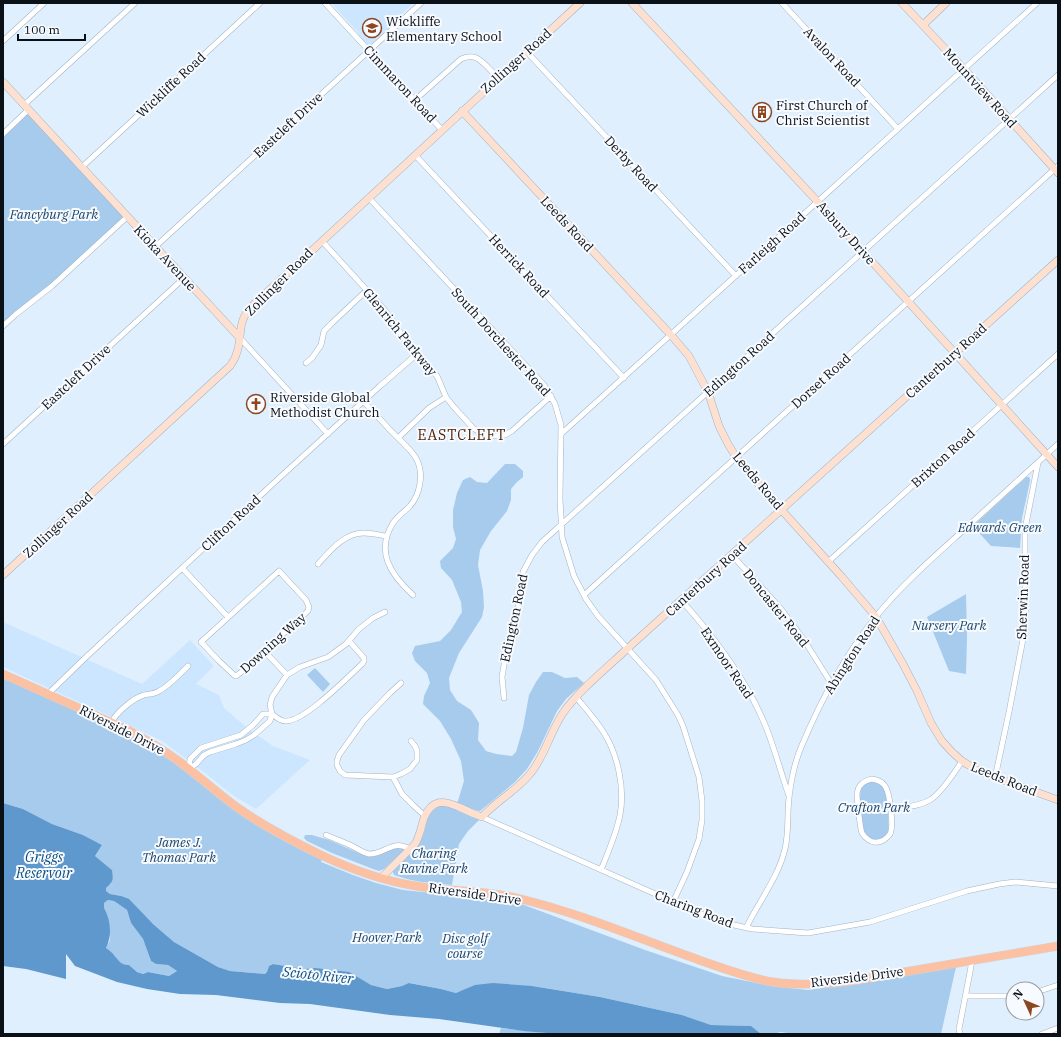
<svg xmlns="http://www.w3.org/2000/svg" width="1061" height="1037" font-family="'IBM Plex Serif',serif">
  <rect width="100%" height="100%" fill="#dfeffe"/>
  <path fill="#cde6ff" d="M331,3H414L397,18L395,23L371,45L369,46L360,38L358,32Z
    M3,622L142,684L190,640L214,666L196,684L219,695L224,708L251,731L273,746L310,760L256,809L234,796L201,770L162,741L135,728L3,667Z"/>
  <path fill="#a6cbed" d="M28,110L127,217L3,326V134Z
    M505,464H515L523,471V477L517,482L511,489V500L507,511L491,531L480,550L478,565L483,591L484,607L482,617L459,653L449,678L450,690L457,701L471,710L479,723L478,740L486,751L496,754L512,756L516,752L523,728L529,695L536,682L543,672H552L565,678L577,677L584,683L566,699L557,711L538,751L527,769L515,782L480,811L475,810L457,804L464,781L461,761L451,739L440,721L423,704L424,696L430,683L427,673L415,661L412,653L415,646L440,641L451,630L462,612L461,602L452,580L441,568L440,561L453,548L456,539L453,527V510L457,493L463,480L470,477L477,482L487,483Z
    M1026,477H1029L1030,479V481L1022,518L1020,548L991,546L973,526Z
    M966,594L967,637L966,674L949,671L927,617Z
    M315,668L330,684L323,692L307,675Z
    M3,674L130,731L220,795L323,856L321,862L353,875L376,883L403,890L516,902L645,950L722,976L772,986L808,990L885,979L956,967L941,1034H794L781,1032L772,1034H761L750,1026L711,1025L682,1015L600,997L532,986L462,991L456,993L441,989L410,983L402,986L387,989L371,985L361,980L315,968L304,969L273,964L269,966L267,973L265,974L230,971L218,967L174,942L153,924L121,896L110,894L106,891V888L111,884L112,870L95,856L102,845L83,835L52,824L23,809L3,803Z
    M872,781C878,782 882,784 884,789C887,794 890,827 888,832C886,836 881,840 876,840C871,839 866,837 864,832C861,825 858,792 862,787C864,783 868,782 872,781Z
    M441,805L449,807L479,820L468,831L459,844L452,885C433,883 412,882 394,875L392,870C401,862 418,848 422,838C428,825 425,811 441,805Z
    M305,835H312L329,840L361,854L370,857L378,855L395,848H402L404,850L384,869L379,871L373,869L332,853L307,841L304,838Z
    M108,900L114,901L127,910L131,923L143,939L151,961L156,964L168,965L177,971L169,976L148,972L143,974L137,972L129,965C121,965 119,961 114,955C112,952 109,950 106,948L110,940L104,909V903Z
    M501,1028L558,1034H499Z"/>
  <path fill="#5e98cc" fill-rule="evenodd" d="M3,803L23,809L52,824L83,835L102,845L95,856L112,870C113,879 114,882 106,888V891L110,894L121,896L129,899L153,924L174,942L218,967L230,971L265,974L267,972L269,966L273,964L304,969L315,968L349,972L371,985L387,989L402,986L409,983L441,989L456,993L475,985L493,983L532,986L600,997L682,1015L711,1025L751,1026L761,1034H558L524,1031L439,1019L390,1015L310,1004L280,1003L216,995L180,994L147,989L117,982L75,966L66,954V979L26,969L3,966ZM108,900L114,901L127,910L131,923L143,939L151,961L156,964L168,965L177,971L169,976L148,972L143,974L137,972L129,965C121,965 119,961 114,955C112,952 109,950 106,948C112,936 111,920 104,908V903Z"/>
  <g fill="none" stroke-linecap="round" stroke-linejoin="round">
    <g stroke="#a1b3c5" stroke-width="6">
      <path id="street" d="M325,3L442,130
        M782,3L898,129
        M3,41L44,3
        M527,52L736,276
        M415,100L461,59C465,57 469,56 474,57C482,59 492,72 498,78
        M24,105L135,3
        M3,134L28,110
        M415,155L624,378
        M82,167L260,3
        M369,198L544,385L555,404L561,425L560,499L562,537L574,576L586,599L598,616L656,680L678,715L683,726L699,777L702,801V820L699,839L687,872L673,902
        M322,241L383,308L395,324L405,340L437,376L446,397L453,406L473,428L484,435L497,436L505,435L512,431L551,396
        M155,247L421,3
        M3,326L15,315L52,286L127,217
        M239,337L328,434
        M306,363L312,358L321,345L324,331L332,323L367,290
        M363,401C374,412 384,424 395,435C402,442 412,450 417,460C424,475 420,494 410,506C404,512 397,517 393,523C375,552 391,575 413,595
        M561,434L1037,3
        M398,438L429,408L446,397
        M3,444L184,278
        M732,555L781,609L804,640L831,683
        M828,562L1058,354
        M318,564C330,551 344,533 364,533C371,533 379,535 386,536
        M182,568L228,617
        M279,571L306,600L309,607L308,611L240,673L236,676L234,675L219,661L201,642Z
        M584,595L1058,166
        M682,601C715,638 747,680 766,727C775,750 781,773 789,796
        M268,655L287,675
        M401,683L390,693L364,720L339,755L337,761V765L340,771L345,775L393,777L401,774L410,769L417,760V751L415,746L411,741
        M48,694L84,659L277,480L380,386L417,354
        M576,697C586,709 596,720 604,733C618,755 625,789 620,815C616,835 608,852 601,870
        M504,698L502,677L505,659L514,635L523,572L532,555L542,542L1058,75
        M272,714C276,717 280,721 285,721C303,723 348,677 362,664L364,661V658L349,641
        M111,723C116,713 133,698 144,695C149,694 155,694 159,691C169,686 180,674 188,666
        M189,769L196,764L204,755L210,752L236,744L246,740L254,735L270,721L272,714L270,705L272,697L287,675L300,667L328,657L346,644L359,629L373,618L385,612
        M189,769L190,759L201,748L241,735L253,725L263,714H272
        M393,777L402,794L413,805L425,816
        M995,778L1009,712L1024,634L1026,607L1025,588V529L1038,463
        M872,779C877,780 882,781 885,786C890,793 894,827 890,834C887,838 882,842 877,842C871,843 865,838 862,833C860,828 857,798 857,793C858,791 858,789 859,787C862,782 867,780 872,779Z
        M890,809C903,807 918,807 930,800C940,794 955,772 962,761
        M482,817L696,912L725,923L752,929L808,933L870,922L967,891L999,884L1015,882L1058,886
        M326,835C335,839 344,842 352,846C358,849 363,853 369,854C387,854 391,839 410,849
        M746,928C759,901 778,878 785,849C789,832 787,815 789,798C791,780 795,761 802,745C821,700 844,657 874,619C899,588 927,563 957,536C991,505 1024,475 1058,444
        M1037,992L1058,985
        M965,996H1013
        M960,1034L959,1029L970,972L972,960
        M1042,1034L1058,1028"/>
    </g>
    <g stroke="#a1b3c5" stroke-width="8">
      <path id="secondary" d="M632,3L818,202L1058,467
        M902,3L964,69L1058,173
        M923,25L946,3
        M3,82L239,337
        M462,111L671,335L689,356L708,392L719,426L728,444L736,457L759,485L842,577L876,617L903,664L917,691L931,723L942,741L952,752L962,761L975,769L989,775L1058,800
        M3,575L230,366C232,363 235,359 236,355C244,335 235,323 253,305L580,3
        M381,878L415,844C420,836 421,827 424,818C432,799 443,800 459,807C467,811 474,814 482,817C496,801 516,791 530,774C545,756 550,732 563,713C579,690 607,668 628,648L1058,260"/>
    </g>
    <g stroke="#d3d4d5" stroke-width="9">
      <path id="primary" d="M3,674L130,731C146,740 162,749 177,760C198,775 217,793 238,808C265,827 294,842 323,856C353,870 384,881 416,886C451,892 487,890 521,899C582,914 640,939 699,960C723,968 748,978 773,982C799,986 826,984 851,981L1058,946"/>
    </g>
    <use href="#street" stroke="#fff" stroke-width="5"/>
    <use href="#secondary" stroke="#fee0d0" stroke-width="7"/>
    <use href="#primary" stroke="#fcc0a2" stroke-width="8"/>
  </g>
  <defs>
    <g id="school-ring" transform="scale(1)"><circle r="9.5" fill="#f7fafe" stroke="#8c4620" stroke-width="1.5"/><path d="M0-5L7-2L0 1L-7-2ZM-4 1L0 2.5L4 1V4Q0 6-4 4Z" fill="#8c4620"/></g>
    <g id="building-ring" transform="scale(1)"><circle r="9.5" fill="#f7fafe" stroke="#8c4620" stroke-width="1.5"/><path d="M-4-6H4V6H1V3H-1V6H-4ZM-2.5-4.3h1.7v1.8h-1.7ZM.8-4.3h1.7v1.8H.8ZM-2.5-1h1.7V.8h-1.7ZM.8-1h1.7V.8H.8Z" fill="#8c4620"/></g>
    <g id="church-ring" transform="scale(1)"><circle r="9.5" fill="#f7fafe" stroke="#8c4620" stroke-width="1.5"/><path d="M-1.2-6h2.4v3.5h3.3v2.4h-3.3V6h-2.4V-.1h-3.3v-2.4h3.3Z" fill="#8c4620"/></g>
  </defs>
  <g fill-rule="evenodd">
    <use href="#school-ring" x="372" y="28"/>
    <use href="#building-ring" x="762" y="112"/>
    <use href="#church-ring" x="256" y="404"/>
  </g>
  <g text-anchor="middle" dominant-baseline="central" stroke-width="4" stroke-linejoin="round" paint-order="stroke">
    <g font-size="13" fill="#091016" stroke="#f7fafe" text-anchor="start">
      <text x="386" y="21">Wickliffe<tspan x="386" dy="15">Elementary School</tspan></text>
      <text x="776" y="105">First Church of<tspan x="776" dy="15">Christ Scientist</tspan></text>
      <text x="270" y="397">Riverside Global<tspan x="270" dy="15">Methodist Church</tspan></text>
    </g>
    <g font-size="13" fill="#091016" stroke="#f7fafe">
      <text transform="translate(832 57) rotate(47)">Avalon Road</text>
      <text transform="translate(516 61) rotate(-42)">Zollinger Road</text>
      <text transform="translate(400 84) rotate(47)">Cimmaron Road</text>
      <text transform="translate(171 85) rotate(-43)">Wickliffe Road</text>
      <text transform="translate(980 88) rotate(48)">Mountview Road</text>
      <text transform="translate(288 125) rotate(-43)">Eastcleft Drive</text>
      <text transform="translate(631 164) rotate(47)">Derby Road</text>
      <text transform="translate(567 224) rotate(47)">Leeds Road</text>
      <text transform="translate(846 233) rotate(48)">Asbury Drive</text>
      <text transform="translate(772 243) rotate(-42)">Farleigh Road</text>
      <text transform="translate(165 258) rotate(47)">Kioka Avenue</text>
      <text transform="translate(519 266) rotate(47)">Herrick Road</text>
      <text transform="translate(279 282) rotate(-45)">Zollinger Road</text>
      <text transform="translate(400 332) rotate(51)">Glenrich Parkway</text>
      <text transform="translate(501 342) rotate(48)">South Dorchester Road</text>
      <text transform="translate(946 361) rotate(-42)">Canterbury Road</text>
      <text transform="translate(739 364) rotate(-42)">Edington Road</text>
      <text transform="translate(76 377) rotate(-43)">Eastcleft Drive</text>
      <text transform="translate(821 381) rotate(-42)">Dorset Road</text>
      <text transform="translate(943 458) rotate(-42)">Brixton Road</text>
      <text transform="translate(758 481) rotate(50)">Leeds Road</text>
      <text transform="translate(231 523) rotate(-43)">Clifton Road</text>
      <text transform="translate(58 525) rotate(-43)">Zollinger Road</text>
      <text transform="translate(706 579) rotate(-42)">Canterbury Road</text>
      <text transform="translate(1023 597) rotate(-88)">Sherwin Road</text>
      <text transform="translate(776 608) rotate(51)">Doncaster Road</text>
      <text transform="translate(514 618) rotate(-78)">Edington Road</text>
      <text transform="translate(273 643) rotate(-42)">Downing Way</text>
      <text transform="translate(852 655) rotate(-57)">Abington Road</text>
      <text transform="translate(727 663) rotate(56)">Exmoor Road</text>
      <text transform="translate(122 730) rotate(27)">Riverside Drive</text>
      <text transform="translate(1004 779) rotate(22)">Leeds Road</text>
      <text transform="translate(475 894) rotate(8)">Riverside Drive</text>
      <text transform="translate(694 909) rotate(21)">Charing Road</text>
      <text transform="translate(857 977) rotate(-7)">Riverside Drive</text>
    </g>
    <g font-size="13" font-style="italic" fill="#1a4468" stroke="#f7fafe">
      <text x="54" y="214">Fancyburg Park</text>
      <text x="1000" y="527">Edwards Green</text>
      <text x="949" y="625">Nursery Park</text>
      <text x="874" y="807">Crafton Park</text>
      <text x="179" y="842">James J.<tspan x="179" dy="15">Thomas Park</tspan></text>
      <text x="434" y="853">Charing<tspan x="434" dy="15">Ravine Park</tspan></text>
      <text x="387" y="937">Hoover Park</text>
      <text x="465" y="938">Disc golf<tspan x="465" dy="15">course</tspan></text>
    </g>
    <g font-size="14" letter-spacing="1" fill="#512206" stroke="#f7fafe">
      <text x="462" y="435">EASTCLEFT</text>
    </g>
    <g font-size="14" font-style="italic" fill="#0a4e80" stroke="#f7fafe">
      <text x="44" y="857">Griggs<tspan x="44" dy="16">Reservoir</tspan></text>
      <text transform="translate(318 975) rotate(6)">Scioto River</text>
    </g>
  </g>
  <rect width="1061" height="1037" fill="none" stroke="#091016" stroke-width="8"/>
  <g transform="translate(1025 1001) rotate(314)"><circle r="19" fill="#f7fafe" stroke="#989ca1"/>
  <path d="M0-3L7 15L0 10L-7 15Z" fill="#8c4620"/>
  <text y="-6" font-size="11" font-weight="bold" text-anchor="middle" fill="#091016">N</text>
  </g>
  <path d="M18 34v6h67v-6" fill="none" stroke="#091016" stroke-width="2"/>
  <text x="24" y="34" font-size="12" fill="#091016" stroke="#f7fafe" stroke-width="3" paint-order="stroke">100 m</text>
</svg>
